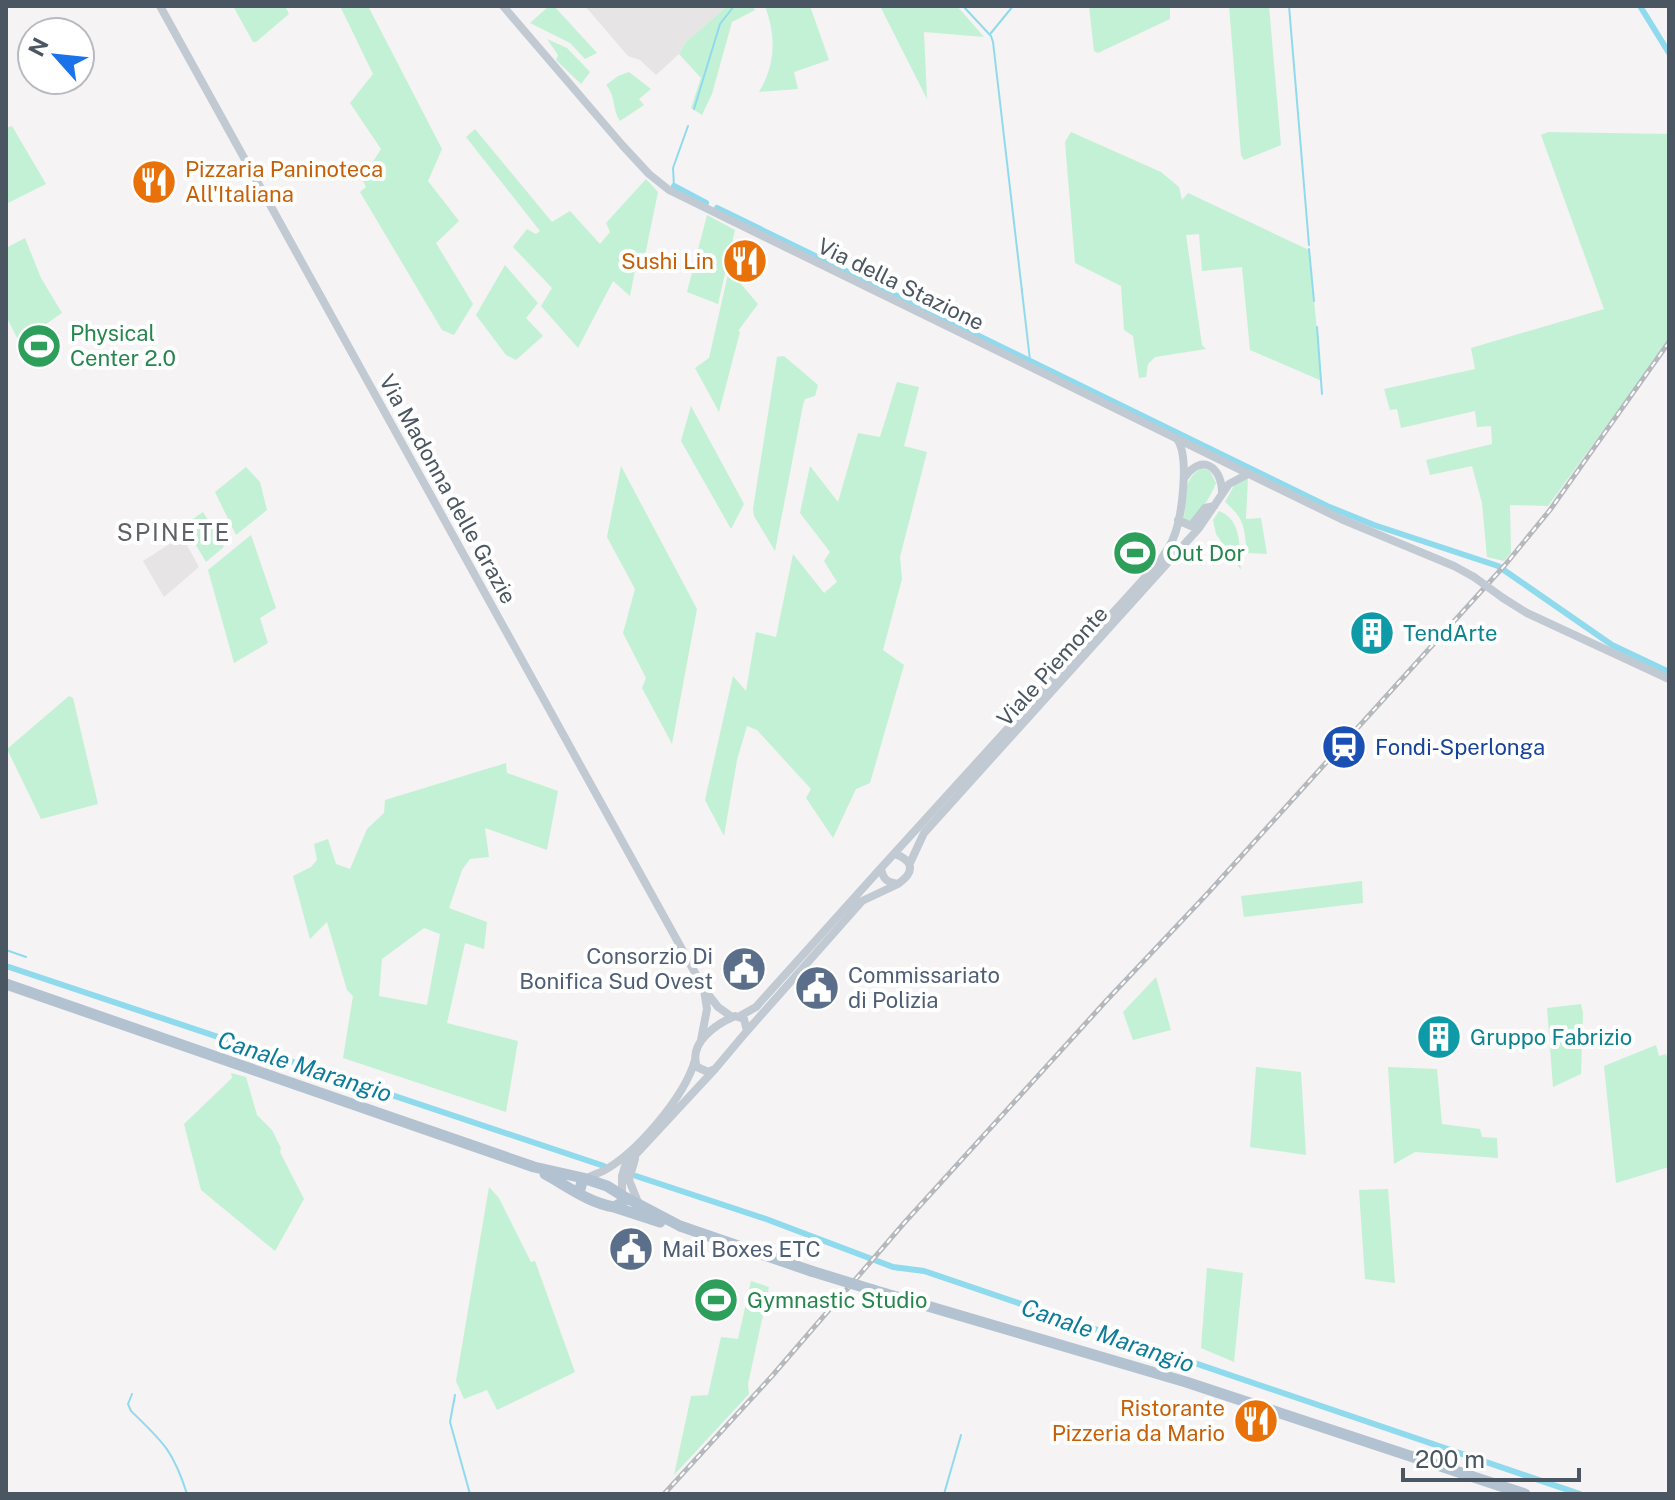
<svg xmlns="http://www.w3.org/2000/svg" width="1675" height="1500" font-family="'Public Sans',sans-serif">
  <rect width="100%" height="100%" fill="#f5f3f3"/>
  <path fill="#e6e4e5" d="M585,6H727L685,43L679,54L656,75L640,60L628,56Z
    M182,536L199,567L164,597L143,561Z"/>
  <path fill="#c3f1d5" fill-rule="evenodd" d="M233,6H285L289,14L256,42H253Z
    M340,6H368L442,149L428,181L459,221L436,243L473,304L454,335L442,330L360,192L366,187L362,179L381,149L350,103L373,74Z
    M549,6H554L597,53L585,59L570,43L530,23Z
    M727,6H753L755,10L732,22L712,94L702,115L691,108L701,78L679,54L685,43Z
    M765,6H810L829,60L794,72L798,89L759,92C776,64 776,36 765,6Z
    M880,6H957L984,37L924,32L927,99Z
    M1089,6H1170V19L1098,53L1094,51Z
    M1229,6H1269L1281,145L1244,160L1241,155Z
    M547,39L567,48L590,72L581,84L556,60L558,55Z
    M629,72L651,89L639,99L644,105L620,121C612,109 616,96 606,85L618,76Z
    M12,126L46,184L6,204V128Z
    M475,129L552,222L570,211L600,244L610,232L606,223L646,179L658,192L642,270H635L630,296L613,281L578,348L541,306L552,288L513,247L527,229L536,234L540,231L466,137Z
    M1071,132L1161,172L1179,187L1182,200L1188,193L1309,250L1322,381L1250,350L1242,267L1202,271L1199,234L1186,235L1202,345L1206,349L1155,357L1148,364L1146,377L1139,378L1133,336L1124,330L1121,286L1075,263L1065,142Z
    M1548,132L1669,134V340L1548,506L1510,505L1511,553L1504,561L1487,557L1482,503L1472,466L1430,475L1426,460L1492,444L1491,426L1477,427L1475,411L1401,428L1397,409L1390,410L1384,389L1475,369L1471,348L1604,309L1541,135Z
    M707,215L735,230L718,304L687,292Z
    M25,238L41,278L62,313L21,341L18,340L6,316V248Z
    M505,265L538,303L526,318L543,336L516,360L506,355L476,315Z
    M729,270L758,304L738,331L740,332L719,412L695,368L709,358Z
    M784,356L818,385L815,396L805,399L803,405L775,551L754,516L753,509L777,357Z
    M897,382L919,387L904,446L927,452L900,557L902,579L883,650L904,665L870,783L856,789L833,838L806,798L811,789L757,730L747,726L737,760L724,836L705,800L733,676L746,691L756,632L776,637L793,554L824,593L837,582L824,561L830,552L800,513L810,466L838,502L858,433L880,437Z
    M691,406L744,504L731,529L681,441Z
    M621,466L697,609L672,744L642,688L646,678L623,633L635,589L607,537Z
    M246,467L260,482L267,510L236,535L215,492Z
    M1202,468L1210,471L1216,483C1210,498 1201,511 1191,523L1184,519C1186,498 1182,479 1202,468Z
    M1248,477L1246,519L1261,518L1267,554L1247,553C1244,527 1245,519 1225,502L1236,482Z
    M1219,511C1243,520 1239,549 1241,570L1216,534L1213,520Z
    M203,512L224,547L206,562L184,525Z
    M251,535L276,608L260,618L268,643L234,663L208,570Z
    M69,696L73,698L98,804L41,819L7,749Z
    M506,763L507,773L558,791L547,850L485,828L489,857L470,859L462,870L449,908L487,922L484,949L465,943L447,1023L518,1041L506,1112L343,1058L353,996L347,990L327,922L310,939L293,876L311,867L317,860L314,844L328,839L336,864L350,869L367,829L384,813L385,800ZM424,928L440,934L427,1005L379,996L382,959Z
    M1362,881L1363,903L1244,917L1241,896Z
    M1156,977L1171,1030L1133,1040L1123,1012Z
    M1581,1004L1583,1013L1581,1074L1553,1087L1547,1008Z
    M1656,1045L1659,1056L1666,1054L1669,1062V1167L1616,1183L1604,1066Z
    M1256,1067L1301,1072L1306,1155L1250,1147Z
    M1388,1067L1437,1069L1442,1124L1480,1129L1482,1137L1497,1138L1498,1158L1415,1152L1394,1164Z
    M231,1073L246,1077L257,1115L272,1130L281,1148L280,1152L304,1199L275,1251L201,1190L184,1124L232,1078Z
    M489,1187L499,1198L531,1262L535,1261L575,1372L497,1410L487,1390L464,1399L456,1381Z
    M1388,1189L1395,1283L1365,1279L1359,1190Z
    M1207,1268L1243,1273L1234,1362L1201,1348Z
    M751,1281L769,1287L748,1384L749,1394L674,1475L691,1396L708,1395L721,1337L738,1339Z"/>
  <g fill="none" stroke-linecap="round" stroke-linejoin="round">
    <path stroke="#90daee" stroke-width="2" d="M963,6L991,36L993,42L1030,360
      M1289,6L1309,245
      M991,33L1013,6
      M694,109L720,24L734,6
      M674,186L673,168L688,126
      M1309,249L1314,301
      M1317,327L1322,394
      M6,950L26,957
      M132,1394L128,1404L131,1411C163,1442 173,1450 187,1494
      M455,1395L450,1422L470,1494
      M944,1494L961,1435"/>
    <path stroke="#90daee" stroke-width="6" d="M1640,6L1669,53
      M674,186L706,203
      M717,208L1327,506L1374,525L1498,566L1612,645L1669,672
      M6,966L604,1166
      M636,1176L766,1219L893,1267L924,1271L1580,1494"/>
    <path stroke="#c1cad2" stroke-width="8" d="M160,6L704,989L718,1007L732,1017
      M503,6L623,146L649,174L669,190L1341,519L1454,566L1474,577
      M1185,477C1202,453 1222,467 1222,493
      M1178,520L1191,526L1205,508L1214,506
      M1503,598L1527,613L1669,679
      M895,854C914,861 915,872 898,884C887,882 883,880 881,868L1160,561C1164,554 1170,547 1173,539C1182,518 1190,457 1177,439
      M910,863L924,833L1199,528L1229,484L1248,474
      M735,1016L744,1019L747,1031L715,1069L708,1072L697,1067C688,1043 716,1024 735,1016Z
      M740,1016L756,1007L881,868
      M747,1031L862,901L896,885
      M701,1040L707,1009L704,990
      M635,1159L629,1180L638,1202
      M586,1179C592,1175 597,1174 603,1171C637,1153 685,1096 695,1060
      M622,1195V1176L625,1166L715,1069"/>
    <path stroke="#b3c2d1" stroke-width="11" d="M6,984L534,1167L583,1178
      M545,1174C567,1186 589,1203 614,1207L623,1202V1196L607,1186L583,1178L579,1193
      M623,1196L680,1226L811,1271
      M614,1207L660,1222
      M873,1290L1186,1382L1525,1494"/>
    <g stroke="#b5b8bd" stroke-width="5">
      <path id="rail" d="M664,1494L772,1376L905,1222L1106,1001L1208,893L1505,565L1550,510L1669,342"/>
    </g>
    <use href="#rail" stroke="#fff" stroke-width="2" stroke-dasharray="6" stroke-linecap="butt"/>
    <path stroke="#c1cad2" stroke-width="8" d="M1474,577L1503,598"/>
    <path stroke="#b3c2d1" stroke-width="11" d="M811,1271L873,1290"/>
  </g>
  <defs>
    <g id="restaurant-disc" transform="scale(2.3)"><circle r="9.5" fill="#e8710a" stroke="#fff"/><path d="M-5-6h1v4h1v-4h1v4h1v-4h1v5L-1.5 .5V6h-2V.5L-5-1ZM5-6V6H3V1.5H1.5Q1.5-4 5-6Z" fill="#fff"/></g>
    <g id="stadium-disc" transform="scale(2.3)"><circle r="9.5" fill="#2e9e5b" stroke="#fff"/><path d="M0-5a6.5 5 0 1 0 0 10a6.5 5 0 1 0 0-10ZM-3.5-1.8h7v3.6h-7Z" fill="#fff"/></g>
    <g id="building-disc" transform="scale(2.3)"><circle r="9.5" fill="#0f9aa8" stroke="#fff"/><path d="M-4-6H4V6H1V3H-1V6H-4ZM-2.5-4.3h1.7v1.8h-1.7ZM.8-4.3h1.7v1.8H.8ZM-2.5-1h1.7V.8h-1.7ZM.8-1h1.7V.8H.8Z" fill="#fff"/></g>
    <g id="station-disc" transform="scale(2.3)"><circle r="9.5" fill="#1a4fb4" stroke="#fff"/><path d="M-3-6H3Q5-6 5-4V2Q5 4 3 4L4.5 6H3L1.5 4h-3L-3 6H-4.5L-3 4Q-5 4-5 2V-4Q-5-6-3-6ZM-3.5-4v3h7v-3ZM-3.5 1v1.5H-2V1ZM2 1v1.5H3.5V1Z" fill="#fff"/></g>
    <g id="civic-disc" transform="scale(2.3)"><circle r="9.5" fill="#5c6f8a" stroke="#fff"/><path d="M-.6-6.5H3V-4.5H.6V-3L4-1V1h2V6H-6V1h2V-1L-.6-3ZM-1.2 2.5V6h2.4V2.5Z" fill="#fff"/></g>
  </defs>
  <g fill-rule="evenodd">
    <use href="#restaurant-disc" x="154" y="182"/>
    <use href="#restaurant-disc" x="745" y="261"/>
    <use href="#stadium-disc" x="39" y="346"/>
    <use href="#stadium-disc" x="1135" y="553"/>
    <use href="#building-disc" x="1372" y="633"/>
    <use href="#station-disc" x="1344" y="747"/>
    <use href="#civic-disc" x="744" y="969"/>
    <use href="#civic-disc" x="817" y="988"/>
    <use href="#building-disc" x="1439" y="1037"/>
    <use href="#civic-disc" x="631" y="1249"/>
    <use href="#stadium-disc" x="716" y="1300"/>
    <use href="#restaurant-disc" x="1256" y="1421"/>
  </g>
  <g text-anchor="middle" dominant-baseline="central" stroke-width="8" stroke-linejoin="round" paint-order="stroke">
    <g font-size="22" fill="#c56008" stroke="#fff" text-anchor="end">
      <text x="185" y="169" text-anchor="start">Pizzaria Paninoteca<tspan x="185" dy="25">All'Italiana</tspan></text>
      <text x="714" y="261">Sushi Lin</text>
      <text x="1225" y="1408">Ristorante<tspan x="1225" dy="25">Pizzeria da Mario</tspan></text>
    </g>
    <g font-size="22" fill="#4a5661" stroke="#fff">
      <text transform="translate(901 284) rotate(26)">Via della Stazione</text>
      <text transform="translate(448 489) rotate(61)">Via Madonna delle Grazie</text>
      <text transform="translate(1052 666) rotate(-48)">Viale Piemonte</text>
    </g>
    <g font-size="22" fill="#27864d" stroke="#fff" text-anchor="start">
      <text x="70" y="333">Physical<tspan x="70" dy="25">Center 2.0</tspan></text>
      <text x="1166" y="553">Out Dor</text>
      <text x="747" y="1300">Gymnastic Studio</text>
    </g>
    <g font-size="22" fill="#0d838f" stroke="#fff" text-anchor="start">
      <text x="1403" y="633">TendArte</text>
      <text x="1470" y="1037">Gruppo Fabrizio</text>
    </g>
    <g font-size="22" fill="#164399" stroke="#fff" text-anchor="start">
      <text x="1375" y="747">Fondi-Sperlonga</text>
    </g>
    <g font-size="22" fill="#4e5e75" stroke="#fff" text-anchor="start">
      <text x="713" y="956" text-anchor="end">Consorzio Di<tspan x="713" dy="25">Bonifica Sud Ovest</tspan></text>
      <text x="848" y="975">Commissariato<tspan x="848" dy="25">di Polizia</tspan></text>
      <text x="662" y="1249">Mail Boxes ETC</text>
    </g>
    <g font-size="24" letter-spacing="2" fill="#5f6368" stroke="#fff">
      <text x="174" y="532">SPINETE</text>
    </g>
    <g font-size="24" font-style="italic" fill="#0c7c9b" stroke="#fff">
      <text transform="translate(305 1066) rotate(18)">Canale Marangio</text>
      <text transform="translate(1108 1335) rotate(19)">Canale Marangio</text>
    </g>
  </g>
  <rect width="1675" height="1500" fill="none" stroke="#4a5661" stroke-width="16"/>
  <g transform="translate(56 56) rotate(297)"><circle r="38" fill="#ffffff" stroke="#b7bbc0" stroke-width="2"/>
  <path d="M0-6L14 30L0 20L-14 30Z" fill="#1a73e8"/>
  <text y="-12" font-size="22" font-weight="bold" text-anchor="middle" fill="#4a5661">N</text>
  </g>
  <path d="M1403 1468v12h176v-12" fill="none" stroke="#4a5661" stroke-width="4"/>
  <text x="1415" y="1468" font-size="24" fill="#4a5661" stroke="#ffffff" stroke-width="6" paint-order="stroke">200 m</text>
</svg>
